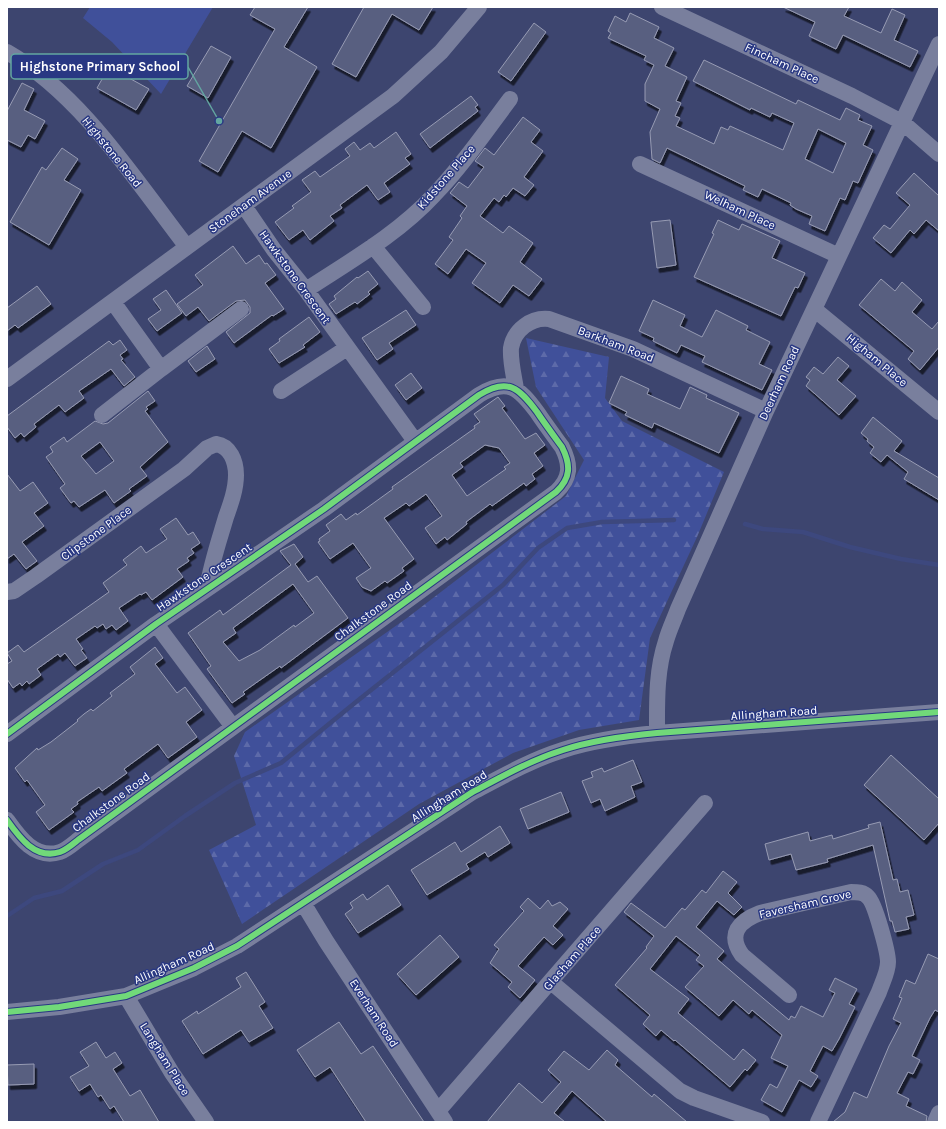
<svg xmlns="http://www.w3.org/2000/svg" width="946" height="1129" font-family="Karla,sans-serif">
  <defs>
    <pattern id="forest-firs" width="22" height="20" patternUnits="userSpaceOnUse"><rect width="22" height="20" fill="#40509a"/><path d="M5 1l3.5 6h-7zM16 11l3.5 6h-7z" fill="#5d6aa9"/></pattern>
    <filter id="shadow"><feDropShadow dx="2.5" dy="4.5" stdDeviation="0" flood-color="#0009"/></filter>
  </defs>
  <rect width="100%" height="100%" fill="#3d456f"/>
  <path fill="url(#forest-firs)" d="M526,338L609,357L605,398L622,421L724,472L697,537L650,638L639,720L579,730L513,753L419,804L242,924L209,850L256,825L234,756L245,732L407,618L566,496L584,460L536,387Z"/>
  <path fill="#40509a" d="M90,7H213L161,94L112,42L83,18Z"/>
  <g fill="none" stroke-linecap="round" stroke-linejoin="round">
    <path stroke="#3d487e" stroke-width="4.5" d="M745,524L763,529L803,532L850,547L901,559L939,565
      M7,916L34,898L62,891L103,864L138,850L185,816L235,783L281,763L356,702L503,585L538,548L567,528L602,522L674,520"/>
  </g>
  <path fill="#585f80" stroke="#979bb3" fill-rule="evenodd" filter="url(#shadow)" d="M255,7H308L284,47L317,67L271,148L242,131L218,172L199,161L275,29L250,15Z
    M364,7H433L419,30L392,14L356,77L332,64Z
    M783,7H849L844,16L881,33L892,9L905,15L894,40L918,51L910,67L843,35L836,49L809,36L815,22Z
    M630,13L659,27L654,38L674,48L665,66L687,77L676,101L681,103L675,116L680,118L676,126L691,133L714,144L721,127L728,130L730,126L783,150L794,123L772,113L770,117L751,108L750,110L693,81L704,60L796,104L798,100L840,120L846,108L860,115L858,120L872,126L863,145L873,150L858,183L853,181L845,200L840,198L825,231L809,224L812,216L796,209L790,205L791,203L762,189L758,197L743,190L745,186L667,148L660,163L652,159L650,132L660,109L645,101V84L654,65L644,60L646,56L608,38L611,33L608,31L615,16L626,22ZM818,129L846,143L833,173L805,159Z
    M534,23L546,32L511,81L498,72Z
    M211,46L231,57L208,98L187,86Z
    M109,67L149,89L136,110L97,88Z
    M22,83L34,89L24,110L45,121L35,139L28,135L21,147L7,140V111Z
    M471,96L478,105L475,107L478,111L430,148L420,134Z
    M523,117L540,130L531,142L543,151L524,177L534,185L525,196L513,188L506,197L504,195L499,202L494,198L480,216L503,233L509,226L533,243L520,262L542,279L529,296L513,285L500,303L472,283L486,263L466,249L448,274L435,264L453,240L449,237L462,218L460,216L467,206L450,193L459,182L468,188L484,167L475,161L485,148L494,155Z
    M396,132L411,154L405,158L410,164L384,183L390,192L378,200L367,185L340,205L342,208L330,216L334,221L310,240L303,230L289,240L275,222L294,208L292,206L311,192L302,180L315,171L320,177L350,156L345,149L354,142L360,150L370,143L374,148Z
    M62,148L78,159L64,180L81,190L49,245L10,222L42,167L46,170Z
    M914,173L939,196V231L926,220L914,234L910,230L891,253L873,238L884,225L890,229L910,205L896,193Z
    M670,220L676,265L657,268L651,222Z
    M718,220L739,230L742,224L780,241L772,258L805,273L798,288L795,287L781,316L694,277L714,234L712,233Z
    M233,246L246,264L259,255L265,264L267,263L276,275L265,283L284,309L273,316L272,315L234,343L226,332L250,313V307L245,300L236,301L209,321L198,307L186,316L177,304L203,285L195,275Z
    M368,271L378,284L368,292L370,294L357,304L355,302L336,314L329,304L336,299L334,296L357,277L358,278Z
    M881,279L895,291L902,282L922,300L912,312L932,329L939,321V347L920,370L908,359L914,351L859,305Z
    M37,286L51,304L18,328L15,325L7,331V308Z
    M166,290L182,313L157,331L148,319L161,310L153,299Z
    M653,300L685,315L680,326L702,337L716,310L748,326L746,330L770,342L759,364L772,370L762,390L702,362L705,356L681,345L677,353L653,341L654,338L639,331Z
    M406,310L416,325L389,343L393,349L377,360L362,338Z
    M309,317L320,332L303,345L305,347L279,363L269,349L280,341L279,339Z
    M120,340L127,350L120,355L123,359L121,360L135,377L124,386L111,369L79,391L84,398L65,412L59,405L34,424L36,427L24,437L21,433L15,438L7,427V416L109,341L113,345Z
    M207,346L215,359L196,372L188,361Z
    M838,357L849,366L837,380L856,396L839,415L806,386L810,380L806,377L814,367L823,374Z
    M411,373L422,388L406,400L395,385Z
    M621,376L649,389L647,394L680,409L690,387L707,395L706,398L739,413L719,453L654,423L652,428L625,415L627,412L609,403Z
    M148,391L155,401L146,407L148,409L145,411L168,442L140,467L147,476L129,489L131,491L114,503L105,490L79,507L74,501L71,503L60,488L65,484L46,457L53,452L50,447L64,437L67,442L95,421L103,424L108,423ZM100,442L114,461L96,474L81,456Z
    M498,397L505,406L502,408L525,439L536,433L545,445L534,453L543,466L532,474L535,479L526,486L524,483L492,506L490,504L466,522L467,524L447,540L445,537L436,544L425,528L442,516L426,494L409,506L406,503L384,518L414,559L402,568L404,571L387,583L385,581L371,591L362,587L356,578L371,568L353,543L330,559L318,542L320,541L319,539L330,531L326,525L341,514L346,520L356,513L357,515L393,489L392,487L475,428L474,426L480,422L474,414ZM485,445L499,448L510,463L504,467L506,469L467,496L452,475L463,467L460,463Z
    M873,417L902,441L894,451L939,478V500L904,479L908,472L887,455L881,462L870,453L874,447L867,441L868,439L861,433Z
    M7,474L20,491L33,482L48,503L34,513L44,526L22,542L37,561L26,569L14,554L7,559Z
    M176,518L188,535L193,532L200,543L191,549L194,553L187,558L189,561L177,569L183,577L152,600L146,592L141,595L140,594L119,608L128,621L116,630L112,625L106,629L103,624L97,628L95,626L76,639L83,649L81,650L87,658L75,666L65,653L60,657L58,654L37,669L41,675L29,684L27,681L22,686L20,683L13,688L7,679V664L12,661L7,653L18,645L24,652L109,592L103,583L127,565L123,560L141,546L146,553L167,539L160,529Z
    M294,544L303,557L295,564L308,582L317,576L348,618L281,668L280,666L243,692L245,694L232,703L207,669L211,666L188,633L220,610L223,615L291,565L280,551ZM293,584L314,613L295,627L294,625L260,650L239,661L223,642L236,633L233,628Z
    M155,647L163,658L155,664L177,693L185,687L202,710L186,722L197,737L168,758L158,744L124,769L127,773L102,791L99,787L77,802L78,804L71,809L74,812L49,830L36,812L45,805L27,780L25,782L15,768L37,748L38,750L51,742L78,721L77,720L84,714L91,709L93,711L112,696L110,693L135,674L130,667Z
    M891,755L939,799V823L924,840L864,785Z
    M633,760L642,782L631,786L635,797L605,811L600,799L591,803L582,781L593,777L591,772L602,768L604,772Z
    M561,792L569,812L528,829L520,809Z
    M880,822L893,880L897,879L900,892L908,890L914,915L906,917L909,929L895,932L892,921H890L873,845L827,859L828,862L796,870L791,854L769,860L765,844L808,832L810,841L832,835L833,839L869,828L868,825Z
    M500,826L510,843L488,857L485,852L466,864L469,869L427,895L411,870L455,842L461,852Z
    M723,871L737,882L728,893L742,907L734,915L717,901L696,927L724,951L717,959L738,977L789,1020L791,1016L795,1018L801,1006L823,1017L835,993L829,990L835,978L857,989L849,1004L855,1007L839,1039L832,1051L823,1046L810,1071L818,1076L811,1087L799,1080L782,1112L761,1100L770,1084L777,1088L788,1066L771,1058L782,1035L752,1010L749,1014L733,1000L719,1016L685,987L704,966L696,960L700,955L676,936L650,969L689,999L678,1013L734,1060L743,1049L756,1060L747,1071L745,1069L730,1087L675,1040L674,1041L661,1030L656,1036L643,1024L650,1015L615,985L647,948L646,947L654,936L624,912L631,903L665,928L682,908L685,910L702,890L706,893Z
    M388,885L401,905L358,933L345,914L353,908L350,903L363,894L367,900Z
    M528,898L540,909L548,900L552,906L560,902L568,909L553,926L563,935L553,945L544,937L518,966L535,980L520,998L508,987L512,982L490,963L499,949L494,945L524,911L520,907Z
    M440,935L459,957L416,995L397,974Z
    M928,954L939,959V1012L935,1010L930,1018L912,1056L920,1060L913,1074L908,1072L897,1093L909,1099L906,1106L927,1116L926,1122H833L845,1112L854,1092L867,1098L889,1046L901,1023L893,1019L902,998L899,997L906,980L915,984Z
    M246,972L265,1002L259,1006L273,1028L249,1042L241,1030L203,1054L182,1021L197,1011L198,1014L241,987L236,978Z
    M339,1022L361,1054L373,1046L424,1122H366L330,1067L315,1077L297,1050Z
    M96,1042L106,1058L115,1052L122,1063L113,1069L130,1096L140,1090L159,1122H124L114,1106L110,1109L101,1095L98,1097L90,1084L79,1091L70,1077L89,1066L80,1052Z
    M607,1050L618,1060L615,1065L652,1097L654,1094L687,1122H607L572,1091L554,1113L565,1122H487L519,1083L542,1103L561,1082L548,1070L564,1051L589,1070Z
    M34,1064V1084L8,1085L7,1065Z"/>
  <g fill="none" stroke-linecap="round" stroke-linejoin="round">
    <path stroke="#797f9d" stroke-width="16" d="M662,7L852,96L902,122L939,154
      M7,52C82,95 135,180 187,247
      M640,164L839,256
      M244,206L274,250L306,290L415,441
      M373,246L423,307
      M306,290C350,261 398,234 434,195C462,166 486,131 510,99
      M113,302L161,369L241,309
      M814,309L939,412
      M7,379L393,96L441,52L479,7
      M516,389C514,376 510,361 511,348C514,330 531,317 549,319L633,349L766,411
      M281,391L347,348
      M102,415L161,369
      M7,592L14,591L36,576L184,469L207,448L216,444C230,446 236,461 236,475C236,489 231,503 226,517C219,541 211,564 207,589
      M156,624L233,727
      M657,733C657,702 656,671 666,641C669,630 674,620 678,609L766,411L939,44
      M7,734L156,624L324,509L479,395C508,377 519,388 537,412C545,424 554,436 562,447C571,465 571,478 556,492L78,840C73,844 66,850 60,852C35,860 19,837 7,820
      M303,903L326,941L445,1122
      M551,982L680,1091L694,1098L762,1122
      M789,995L742,955C727,934 739,921 760,913L851,892C857,892 864,892 868,897C875,903 888,952 888,962C888,972 882,983 879,992L818,1122
      M126,996L172,1073L206,1122
      M7,1012L59,1007L126,996L194,968L237,946L471,793C501,777 531,760 563,750C593,740 625,736 657,733L939,712
      M438,1111L705,803
      M935,1122L939,1113"/>
    <g stroke="#293883" stroke-width="8">
      <path id="cycleway" d="M7,734L156,624L324,509L479,395C508,377 519,388 537,412C545,424 554,436 562,447C571,465 571,478 556,492L78,840C73,844 66,850 60,852C35,860 19,837 7,820
        M7,1012L59,1007L126,996L194,968L237,946L471,793C501,777 531,760 563,750C593,740 625,736 657,733L939,712"/>
    </g>
    <use href="#cycleway" stroke="#71d979" stroke-width="6"/>
  </g>
  <g text-anchor="middle" dominant-baseline="central" stroke-width="3" stroke-linejoin="round" paint-order="stroke">
    <g font-size="12" fill="#fff" stroke="#293883">
      <text transform="translate(782 63) rotate(25)">Fincham Place</text>
      <text transform="translate(112 152) rotate(51)">Highstone Road</text>
      <text transform="translate(446 177) rotate(-49)">Kidstone Place</text>
      <text transform="translate(250 201) rotate(-36)">Stoneham Avenue</text>
      <text transform="translate(740 210) rotate(25)">Welham Place</text>
      <text transform="translate(295 277) rotate(54)">Hawkstone Crescent</text>
      <text transform="translate(616 344) rotate(21)">Barkham Road</text>
      <text transform="translate(877 360) rotate(40)">Higham Place</text>
      <text transform="translate(779 383) rotate(-65)">Deerham Road</text>
      <text transform="translate(96 533) rotate(-36)">Clipstone Place</text>
      <text transform="translate(204 577) rotate(-34)">Hawkstone Crescent</text>
      <text transform="translate(373 611) rotate(-36)">Chalkstone Road</text>
      <text transform="translate(774 713) rotate(-4)">Allingham Road</text>
      <text transform="translate(449 796) rotate(-32)">Allingham Road</text>
      <text transform="translate(111 802) rotate(-36)">Chalkstone Road</text>
      <text transform="translate(805 904) rotate(-13)">Faversham Grove</text>
      <text transform="translate(572 958) rotate(-49)">Glasham Place</text>
      <text transform="translate(174 963) rotate(-24)">Allingham Road</text>
      <text transform="translate(374 1013) rotate(57)">Everham Road</text>
      <text transform="translate(165 1059) rotate(58)">Langham Place</text>
    </g>
  </g>
  <path fill="none" stroke="#63a6a1" stroke-width="1.5" d="M219 121L188 67"/>
  <circle fill="#63a6a1" stroke="#293883" stroke-width="1.5" cx="219" cy="121" r="4"/>
  <rect fill="#293883" stroke="#63a6a1" stroke-width="1.5" x="11" y="54" width="177" height="25" rx="4"/>
  <g font-size="13" text-anchor="middle" font-weight="bold" fill="#fff">
    <text x="100" y="71">Highstone Primary School</text>
  </g>
  <rect width="946" height="1129" fill="none" stroke="#ffffff" stroke-width="16"/>
</svg>
